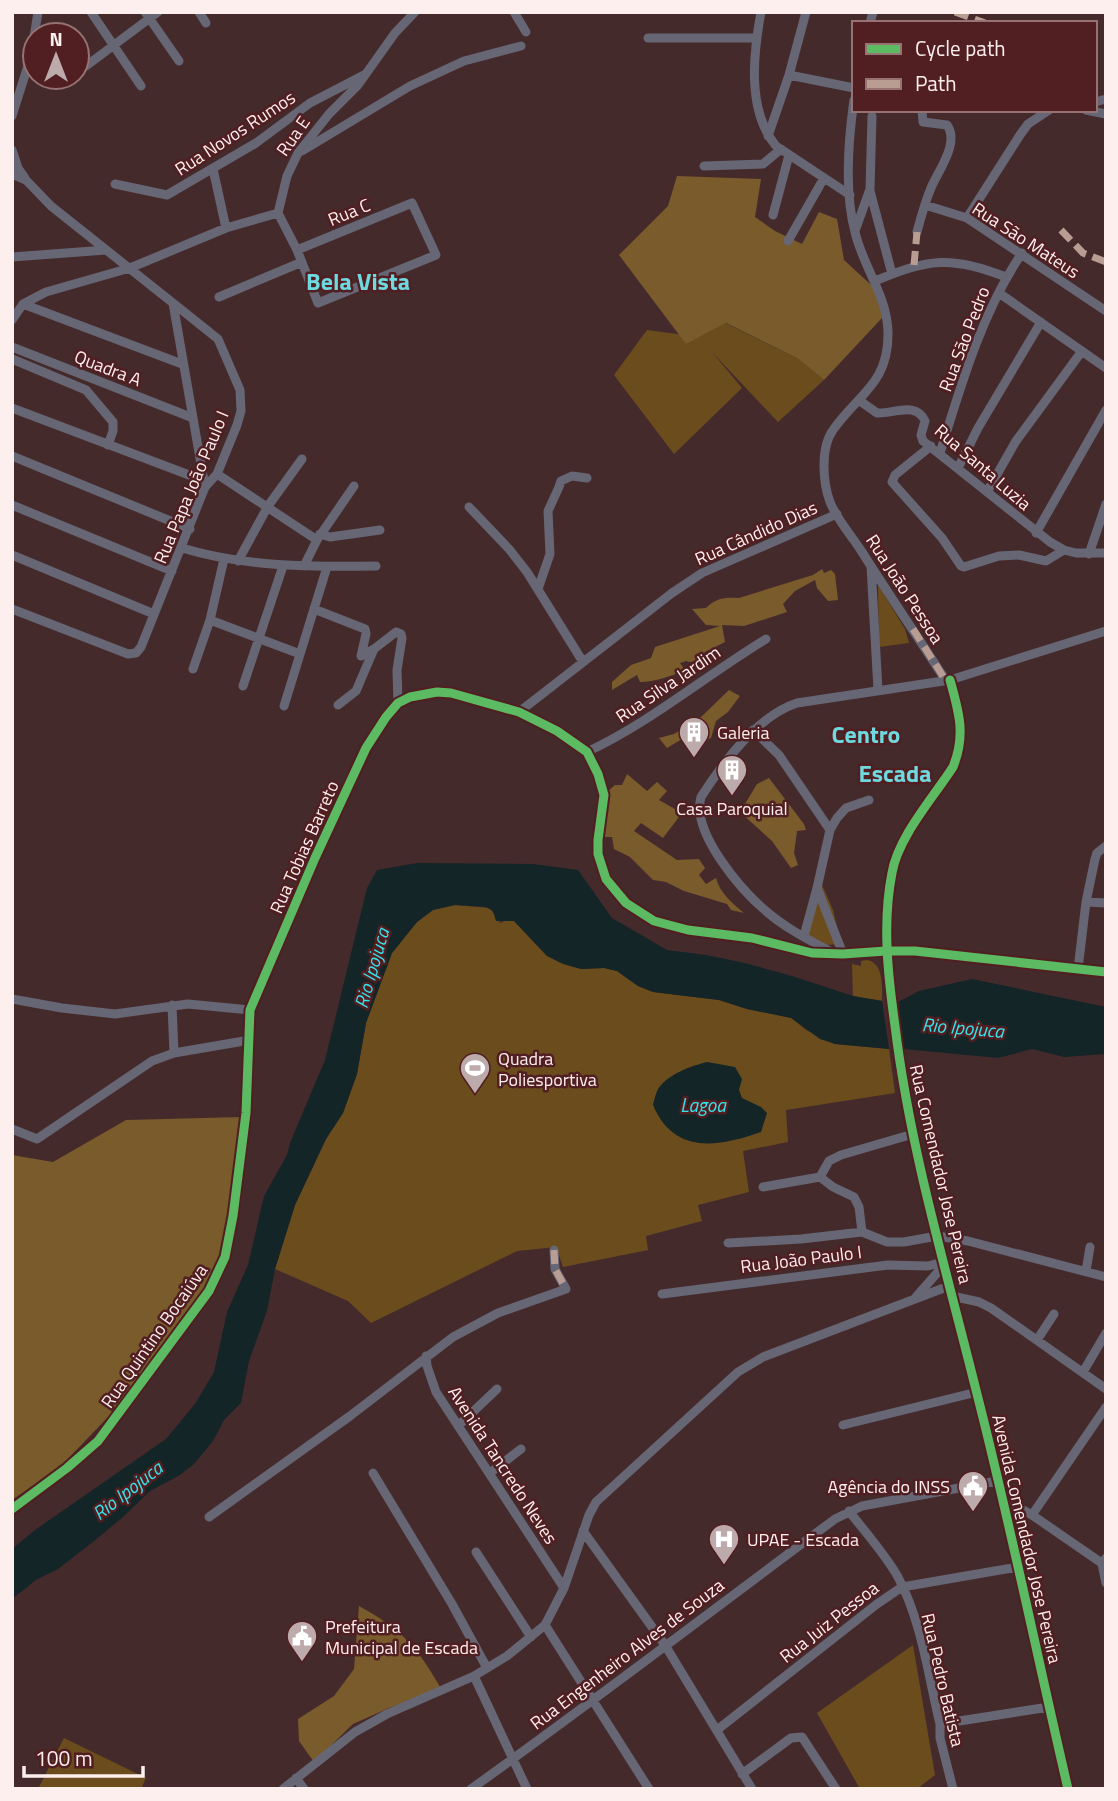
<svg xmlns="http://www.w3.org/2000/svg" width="1118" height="1801" font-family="'Titillium Web',sans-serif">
  <rect width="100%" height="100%" fill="#452a2c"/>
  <path fill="#6b4d1d" d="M725,323L797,358L824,380L778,422L712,352L742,388L674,454L614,375L647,330L699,337Z
    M878,585L905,629L909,643L879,647Z
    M818,876L833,910L841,944L826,945L805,935Z
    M455,905L490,908L500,923L507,920L514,921L547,956L581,969L604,968L617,971L638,986L653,992L719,1000L747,1009L792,1018L806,1030L835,1044L889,1049L895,1093L786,1110L788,1142L743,1151L749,1192L698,1205L702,1221L646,1236L648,1250L563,1267L556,1247L517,1251L371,1323L348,1301L275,1269L295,1205L326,1139L343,1113L357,1074L366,1023L392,953L417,922L433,910Z
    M867,960C884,963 882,987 882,1001L853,996L852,964L861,966V961Z
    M913,1645L935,1775L917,1789H860L817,1713Z
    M64,1738L146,1778L141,1789H38Z"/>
  <path fill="#795b2c" d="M677,176L761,179L755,217L775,231L802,244L819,212L837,219L844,260L881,294L882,318L824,380L797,358L726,323L686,344L619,255L668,206Z
    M822,569L824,573L831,570L835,574L838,600L828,601L817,588L815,580L795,591L783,604L787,612L744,626L722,625L725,642L705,652L694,663L686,661L680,663L685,670C671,676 655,682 640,682L637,675L612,690V682L631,665L651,658L655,647L720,626L706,625L692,609L706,608C716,598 725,597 739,598L813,575Z
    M729,690L740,696L728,712L716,721L711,738L699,742L687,736L667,748L659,738L674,734L701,717Z
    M627,774L647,791L657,782L667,791L659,800L682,813L663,838L641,823L634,831L677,860L699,859L705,868L699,875L706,884L716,878C720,893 732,903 744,913L731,910L727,904L684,891L666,882L653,880L630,857L614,849L612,837H603L608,791L615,785H622Z
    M769,778L804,824L806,830L797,831L794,853L798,865L791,868L772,841L740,812L757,784Z
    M242,1117L226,1245L208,1295L110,1415L60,1467L12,1500V1155L53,1162L126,1120Z
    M359,1606C403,1630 417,1647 442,1690L389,1708L353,1724L314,1762L299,1741L298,1719L334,1696L354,1669Z"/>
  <path fill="#132526" d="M417,863L533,864L578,870L612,918L667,950L706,955L745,963L792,976L853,996L882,1001L889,1049L835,1044L820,1039L791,1018L747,1009L719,1000L653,992L638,986L617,971L604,968L581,969L563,964L547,956L514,921H496L493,911L486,907L455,905L433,910L417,922L392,953L366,1023L357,1074L343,1113L326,1139L295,1205L275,1269L267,1311L249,1361L241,1403L224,1420L213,1441L194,1464L180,1475L150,1491L123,1517L94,1541L58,1569L36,1580L12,1599V1549L35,1530L166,1439L195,1404L214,1372L227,1312L248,1265L264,1196L287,1155L290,1143L325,1060L367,888L377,870Z
    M972,979L1106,1007V1054L1064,1057L1032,1049L998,1058L904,1049L898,1002L919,991Z
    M707,1062L735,1067L742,1079L739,1090L742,1098L761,1107L767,1113L761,1132C718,1147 674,1155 653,1105C654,1100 656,1093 658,1089C668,1074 691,1066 707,1062Z"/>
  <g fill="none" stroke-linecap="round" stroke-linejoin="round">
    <path stroke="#666675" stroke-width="9" d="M91,12L141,86
      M145,12L179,61
      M199,12L206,23
      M514,12L526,32
      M761,12C753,55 747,111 776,146L850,195
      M870,23L873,12
      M648,38H756
      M86,66L158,12
      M789,75L854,88
      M854,100C848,142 844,191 855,232C863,267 887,295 888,332C889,384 858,394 833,430C820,448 823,483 830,502C837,520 852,536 862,552C889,595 918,637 946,681
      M1095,102L1106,99
      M1086,110L1106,114
      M12,116L31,56L38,12
      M768,136L789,75L806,12
      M12,150L18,168L25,178
      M302,151L410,86L464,61L521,46
      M704,166L763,164L781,149
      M213,169L226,228
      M12,174L26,180L51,206L173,303L205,487
      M115,184L167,195L256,143L310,103L364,75
      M870,191L892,274
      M925,205L967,218L1106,311
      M773,215L789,155
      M967,218L1020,135L1028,124L1049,110
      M855,231L870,189L872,116
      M917,232C921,217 925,202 931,188C938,171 960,143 947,125L923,122L922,110
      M788,241L824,178
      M297,250L412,203L436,255L318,303L297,250L278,213L287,176L298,153L329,114L358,85L395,33L415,12
      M12,257L106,250
      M875,281C928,259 951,255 1006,277
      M999,293L1106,368
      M219,297L302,262
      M23,304L182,364
      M12,320L23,304L46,292L130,268L226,228L278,213
      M12,347L193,418
      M12,359L86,390L113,422V431L108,445
      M860,401L877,413C894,414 916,401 925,421L921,435L923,441L1050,542L1064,550L1076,553H1106
      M12,408L205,481
      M931,446L895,475L892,482L942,538L961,566L964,567L999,556L1019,555L1046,561L1064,550
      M940,453C961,385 982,312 1022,253
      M12,456L190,529
      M958,468L978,428L1041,322
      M217,474L317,540
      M987,492L1016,441L1082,351
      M12,505L172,571
      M469,507L509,549L527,572L583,662
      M1036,533L1106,410
      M320,534L330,537L380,530
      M182,548C245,567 310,567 376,566
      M1089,554L1106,504
      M12,555L154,614
      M238,561L268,506L302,459
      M304,566L317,540L354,486
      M871,566L878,690
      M538,589L550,554L548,511L559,487L561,481L572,476L587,478
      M12,609L128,654L136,653L141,647L205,487L217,474L237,425L241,411L240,390L218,339L173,303
      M314,609L365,629L366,634L361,656L374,649
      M210,620L300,654
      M193,669L210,620L224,559
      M950,680C959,712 966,735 953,767C933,798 898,837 892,873C882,923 888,976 895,1026C910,1149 946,1269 976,1390C1010,1522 1037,1656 1068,1789
      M243,686L283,566
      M338,705L356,691L374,649L396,632L401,634L402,638L397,670L398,703
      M284,706L327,567
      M519,712L672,593L702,573L837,514
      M753,730L779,755L830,830
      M587,752C651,722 705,676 766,639
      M1086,902L1106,903
      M804,936L817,888
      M833,953C811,941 787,929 767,912C742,891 691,833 701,797C723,763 757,716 797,703L950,680L1106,631
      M843,954L817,888L830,830L837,818L846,808L869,800
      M1078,969L1086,902L1095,859L1097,853L1106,846
      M12,999L62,1008L115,1014L188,1004L250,1010
      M172,1005L174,1053
      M12,1129L37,1139L152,1061L174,1053L250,1040
      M820,1177L833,1187L854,1197L859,1207L862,1232
      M763,1187L820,1177L829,1161L841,1155L913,1134
      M862,1232L887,1242H904L937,1236L968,1241L1106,1277
      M728,1243L801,1239L862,1232
      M1086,1271L1090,1247
      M662,1294L888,1265L928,1266L943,1262
      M952,1296L979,1302L991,1308L1106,1389
      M916,1297L944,1265
      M1037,1340L1054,1314
      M426,1356L427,1366L436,1392L564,1588
      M1083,1372L1106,1333
      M843,1425L977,1392
      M458,1426L497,1389
      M373,1473L452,1604L487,1668
      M490,1473L521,1449
      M1001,1498L1032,1515L1106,1566
      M12,1509L67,1468L98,1441L209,1291L225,1257L233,1216L246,1113L250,1010L315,858L366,748L386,717L398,703L410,697L437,692L451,693L519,712L557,731L587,752L598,774L604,795L598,840V854L606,879L626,903L654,921L688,930L752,938L812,953L843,954L886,951H915L1106,972
      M849,1511C865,1532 885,1554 898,1577C922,1622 928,1675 940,1724V1738L953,1789
      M1032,1515L1106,1407
      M209,1517L350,1416L453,1337L498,1313L566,1289L555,1269L554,1250
      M583,1531L665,1645L752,1789
      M476,1552L531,1637
      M1106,1558L1102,1564L1106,1583
      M545,1625L649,1789
      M474,1676L527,1789
      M940,1724L1049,1707
      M717,1730L877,1604L902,1587L1018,1567
      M742,1774L791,1738L802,1737L836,1789
      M296,1778L304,1789
      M283,1789L355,1732L387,1714L474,1676L507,1656L545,1625L564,1588L589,1515L596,1502L738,1372L763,1357L949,1286
      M471,1789C594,1701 714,1609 835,1519L862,1506L997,1481"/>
    <path stroke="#b99d93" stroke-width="7" stroke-dasharray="14 7" stroke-linecap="butt" d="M955,12L985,23
      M1061,230L1083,253L1106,262
      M914,265L917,232
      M913,629L946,681
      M554,1250L555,1269L566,1289"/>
    <g stroke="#511e21" stroke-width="13">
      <path id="cycleway" d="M950,680C959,712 966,735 953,767C933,798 898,837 892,873C882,923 888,976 895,1026C910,1149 946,1269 976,1390C1010,1522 1037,1656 1068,1789
        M12,1509L67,1468L98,1441L209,1291L225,1257L233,1216L246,1113L250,1010L315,858L366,748L386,717L398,703L410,697L437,692L451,693L519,712L557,731L587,752L598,774L604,795L598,840V854L606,879L626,903L654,921L688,930L752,938L812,953L843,954L886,951H915L1106,972"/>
    </g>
    <use href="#cycleway" stroke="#5cba63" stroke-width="9"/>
  </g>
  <defs>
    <g id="building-pin" transform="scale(1.575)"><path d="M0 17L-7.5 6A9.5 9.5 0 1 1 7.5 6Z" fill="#bdaaab" stroke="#511e21"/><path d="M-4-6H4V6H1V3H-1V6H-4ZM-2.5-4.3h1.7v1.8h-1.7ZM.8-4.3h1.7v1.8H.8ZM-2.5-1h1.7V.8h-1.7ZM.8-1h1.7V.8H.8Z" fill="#fff"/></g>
    <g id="stadium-pin" transform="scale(1.575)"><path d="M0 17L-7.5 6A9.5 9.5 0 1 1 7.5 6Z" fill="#bdaaab" stroke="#511e21"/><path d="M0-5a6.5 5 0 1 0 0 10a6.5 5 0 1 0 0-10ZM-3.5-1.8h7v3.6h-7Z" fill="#fff"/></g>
    <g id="civic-pin" transform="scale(1.575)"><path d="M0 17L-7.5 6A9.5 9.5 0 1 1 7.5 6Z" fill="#bdaaab" stroke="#511e21"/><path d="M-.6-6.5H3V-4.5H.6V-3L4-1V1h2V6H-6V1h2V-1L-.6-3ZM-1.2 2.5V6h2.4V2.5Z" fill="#fff"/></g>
    <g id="hospital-pin" transform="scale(1.575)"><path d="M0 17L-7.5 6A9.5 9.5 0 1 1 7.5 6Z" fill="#bdaaab" stroke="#511e21"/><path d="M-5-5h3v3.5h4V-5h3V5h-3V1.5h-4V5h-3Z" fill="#fff"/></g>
  </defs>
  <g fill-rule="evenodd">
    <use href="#building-pin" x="694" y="732"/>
    <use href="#building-pin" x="732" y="770"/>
    <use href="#stadium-pin" x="475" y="1068"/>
    <use href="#civic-pin" x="973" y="1486"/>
    <use href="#hospital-pin" x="724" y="1539"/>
    <use href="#civic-pin" x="302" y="1636"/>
  </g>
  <g text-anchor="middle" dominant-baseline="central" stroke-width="5" stroke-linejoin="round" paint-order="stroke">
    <g font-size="18" fill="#feefef" stroke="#511e21">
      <text transform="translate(235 133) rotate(-33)">Rua Novos Rumos</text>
      <text transform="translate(293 136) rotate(-55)">Rua E</text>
      <text transform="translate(349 212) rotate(-22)">Rua C</text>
      <text transform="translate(1026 240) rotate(33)">Rua São Mateus</text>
      <text transform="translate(964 339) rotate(-69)">Rua São Pedro</text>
      <text transform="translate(108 368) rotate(21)">Quadra A</text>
      <text transform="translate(983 467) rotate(41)">Rua Santa Luzia</text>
      <text transform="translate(191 487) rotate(-67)">Rua Papa João Paulo I</text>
      <text transform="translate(756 533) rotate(-24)">Rua Cândido Dias</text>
      <text transform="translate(905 589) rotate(57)">Rua João Pessoa</text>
      <text transform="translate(668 684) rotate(-34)">Rua Silva Jardim</text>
      <text transform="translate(304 847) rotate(-66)">Rua Tobias Barreto</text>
      <text transform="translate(941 1174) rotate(77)">Rua Comendador Jose Pereira</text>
      <text transform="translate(801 1259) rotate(-7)">Rua João Paulo I</text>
      <text transform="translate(154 1336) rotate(-55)">Rua Quintino Bocaiúva</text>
      <text transform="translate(503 1465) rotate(57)">Avenida Tancredo Neves</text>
      <text transform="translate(1027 1539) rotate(77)">Avenida Comendador Jose Pereira</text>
      <text transform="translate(829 1622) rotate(-38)">Rua Juiz Pessoa</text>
      <text transform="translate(627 1654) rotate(-37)">Rua Engenheiro Alves de Souza</text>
      <text transform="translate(943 1680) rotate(77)">Rua Pedro Batista</text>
    </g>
    <g font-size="18" fill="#feefef" stroke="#511e21" text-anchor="start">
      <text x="717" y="732">Galeria</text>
      <text x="732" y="808" text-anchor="middle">Casa Paroquial</text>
      <text x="498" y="1058">Quadra<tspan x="498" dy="21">Poliesportiva</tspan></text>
      <text x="950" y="1486" text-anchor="end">Agência do INSS</text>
      <text x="747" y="1539">UPAE - Escada</text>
      <text x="325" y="1626">Prefeitura<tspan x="325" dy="21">Municipal de Escada</tspan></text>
    </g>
    <g font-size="19" font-style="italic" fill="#36e4ec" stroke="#511e21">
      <text transform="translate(371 968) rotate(-74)">Rio Ipojuca</text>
      <text transform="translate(963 1027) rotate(5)">Rio Ipojuca</text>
      <text x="703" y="1104">Lagoa</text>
      <text transform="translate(127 1490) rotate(-38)">Rio Ipojuca</text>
    </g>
    <g font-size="24" font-weight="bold" fill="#6edadf" stroke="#511e21">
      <text x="358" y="281">Bela Vista</text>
      <text x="866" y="734">Centro</text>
      <text x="895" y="773">Escada</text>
    </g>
  </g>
  <rect width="1118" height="1801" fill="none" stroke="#feefef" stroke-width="28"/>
  <rect x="852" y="21" width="245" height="91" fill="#511e21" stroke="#967273" stroke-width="2"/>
  <rect x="866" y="44" width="35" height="10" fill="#5cba63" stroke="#967273" stroke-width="2"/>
  <text x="915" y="56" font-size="21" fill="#feefef">Cycle path</text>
  <rect x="866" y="79" width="35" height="10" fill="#b99d93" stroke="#967273" stroke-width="2"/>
  <text x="915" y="91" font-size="21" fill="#feefef">Path</text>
  <g transform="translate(56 56)"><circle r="33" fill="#511e21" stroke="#967273" stroke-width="2"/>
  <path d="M0-5L12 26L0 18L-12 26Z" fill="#bdaaab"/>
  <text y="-10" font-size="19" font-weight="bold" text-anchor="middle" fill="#feefef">N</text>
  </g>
  <path d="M24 1766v10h119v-10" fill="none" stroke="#feefef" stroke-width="3.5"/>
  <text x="35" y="1766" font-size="21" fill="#feefef" stroke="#511e21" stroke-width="5" paint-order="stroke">100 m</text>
</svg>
